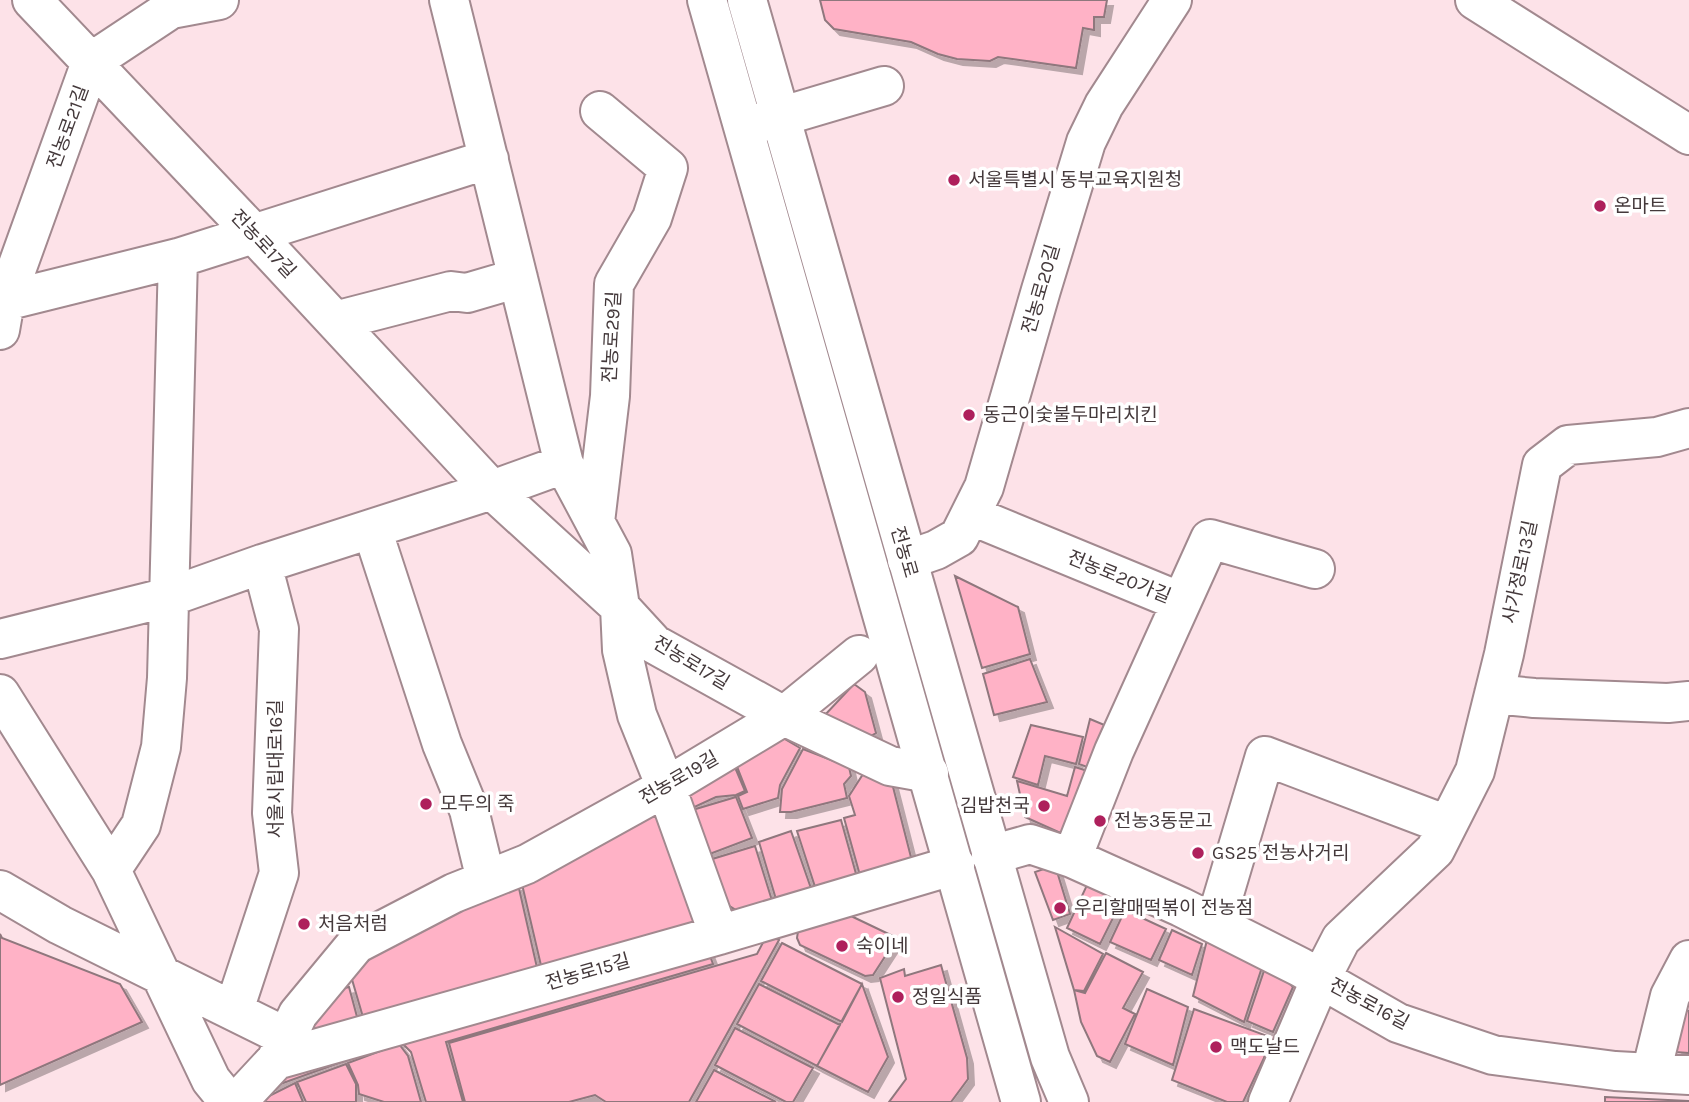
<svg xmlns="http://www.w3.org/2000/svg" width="1689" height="1102" font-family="Karla,'Noto Sans KR',sans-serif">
  <defs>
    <filter id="shadow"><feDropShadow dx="6" dy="6" stdDeviation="0" flood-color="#0004"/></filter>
  </defs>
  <rect width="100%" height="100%" fill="#fde2e8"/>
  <path fill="#ffb2c6" stroke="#8f777d" stroke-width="2" filter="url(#shadow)" d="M820,0H1107L1104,17H1094V30L1083,28L1076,68L998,57L990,61L957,59L938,54L911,42L834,29L825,20Z
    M955,576L1018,607L1030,654L982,668Z
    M1030,659L1047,702L994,715L983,674Z
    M854,684L865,692L876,733L869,737L824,716Z
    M1090,719L1114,729L1100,772L1079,764Z
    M1031,725L1083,737L1076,764L1045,756L1038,785L1013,777Z
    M783,738L800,748L780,785L778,798L743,809L738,796L747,792L736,764Z
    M803,749L849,767L851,776L844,784L847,798L791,812H780L782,789Z
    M734,765L745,791L736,795L716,797L688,810L681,791Z
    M1075,767L1094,773L1065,835L1025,817L1017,781L1067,796Z
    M865,771L892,783L914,869L861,879L844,818L855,815L849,796Z
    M736,797L752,838L707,855L689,811Z
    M657,810L699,928L543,974L521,880Z
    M841,820L858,881L817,893L797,831Z
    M791,831L814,897L778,906L759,842Z
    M755,846L774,907L744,915L720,900L709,860Z
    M1055,865L1070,914L1053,920L1035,872Z
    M518,884L538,972L365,1024L351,976L372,957L426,922Z
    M1087,885L1121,902L1100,944L1067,928Z
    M1125,910L1166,929L1151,960L1110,942Z
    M851,916L897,938L873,975L865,976L800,945L797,938L798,931Z
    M1055,927L1103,954L1084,991L1074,990Z
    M700,929L713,964L446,1042L463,1102H426L411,1052L400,1041L272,1087L261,1057Z
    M1172,930L1202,944L1192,975L1159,960Z
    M0,934L2,938L120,984L142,1022L0,1085Z
    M767,935L779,940L689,1102H606L595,1095L569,1102H465L449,1043L757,954Z
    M1208,936L1264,961L1244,1022L1193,996Z
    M782,943L862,984L842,1022L761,981Z
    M1106,953L1143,972L1123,1008L1135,1014L1110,1062L1097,1056L1081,1022L1074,990L1085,993Z
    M1267,962L1293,987L1273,1032L1247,1021Z
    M941,965L967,1058L968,1079L951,1102H889L906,1079L880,978L904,969L905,976Z
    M759,984L840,1025L817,1066L737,1024Z
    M862,984L888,1057L868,1092L817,1066Z
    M349,987L360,1028L310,1041L306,1028L332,991Z
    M1147,989L1188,1007L1173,1065L1125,1044Z
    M1194,1009L1270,1037L1264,1058L1243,1102H1227L1172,1080Z
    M1686,1010L1689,1011V1053L1675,1052Z
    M735,1028L813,1068L793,1102H786L715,1065Z
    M399,1044L408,1056L421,1102H384L359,1094L358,1085L348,1063Z
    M346,1064L356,1084V1102H306L297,1082Z
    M714,1070L776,1102H696Z
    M295,1083L303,1102H263L265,1098Z
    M1605,1097L1689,1101V1102H1605Z"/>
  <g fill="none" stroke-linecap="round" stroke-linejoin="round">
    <g stroke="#a2898f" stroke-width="42">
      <path id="minor" d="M32,0L255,235L492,490L620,607L654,644L784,716L890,766L929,773
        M449,0L564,464L612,554L620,607L622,650L637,715L666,787L719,935
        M1475,0L1689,135
        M749,126L884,86
        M5,301L178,258L489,159
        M335,321L451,291L467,293L518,278
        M0,330L5,301L91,62L171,9L219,0
        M970,515L1181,602
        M595,522L610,396L614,284L652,218L668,168L600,111
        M372,529L442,744L469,810L486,880
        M907,560L936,550L959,537L984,487L1041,290L1086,142L1104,105L1172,0
        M0,639L169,597L262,564L492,490L564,464
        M0,694L111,870L211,1080L229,1102
        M1494,694L1534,698L1668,703L1689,701
        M991,855L1030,844L1072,858L1181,907L1300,967L1398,1023L1493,1055L1615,1071L1689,1075
        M1072,858L1114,751L1210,539L1315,569
        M111,870L141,825L161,747L167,678L178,258
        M0,890L60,925L286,1037
        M1215,924L1265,756L1447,825
        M234,1010L279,873L272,813L279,629L262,564
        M276,1060L298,1014L356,944L454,893L527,864L666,787L784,716L859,655
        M1651,1073L1670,996L1689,960
        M237,1102L276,1060L719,935L955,865
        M1268,1102L1321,978L1341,939L1435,850L1475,771L1504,654L1542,465L1568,445L1657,437L1689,428"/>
    </g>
    <g stroke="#a2898f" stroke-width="42">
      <path id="major" d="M707,0L1021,1102
        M747,0L1050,1057L1069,1102"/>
    </g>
    <use href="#minor" stroke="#fff" stroke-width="38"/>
    <use href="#major" stroke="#fff" stroke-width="38"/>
  </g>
  <g fill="#ae205c" stroke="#fff" stroke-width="2.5">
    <circle cx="954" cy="180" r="7"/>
    <circle cx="1600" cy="206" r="7"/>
    <circle cx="969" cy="415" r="7"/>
    <circle cx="426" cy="804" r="7"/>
    <circle cx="1044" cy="806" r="7"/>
    <circle cx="1100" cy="821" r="7"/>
    <circle cx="1198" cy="853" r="7"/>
    <circle cx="1060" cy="908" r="7"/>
    <circle cx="304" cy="924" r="7"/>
    <circle cx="842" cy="946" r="7"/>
    <circle cx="898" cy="997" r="7"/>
    <circle cx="1216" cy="1047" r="7"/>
  </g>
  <g text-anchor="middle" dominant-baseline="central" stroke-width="7" stroke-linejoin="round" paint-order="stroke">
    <g font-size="19" fill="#44393b" stroke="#fff">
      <text transform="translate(68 127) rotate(-70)">전농로21길</text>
      <text transform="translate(263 244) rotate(47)">전농로17길</text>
      <text transform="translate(1041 289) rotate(-74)">전농로20길</text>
      <text transform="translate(612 337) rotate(-87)">전농로29길</text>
      <text transform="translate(904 552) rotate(74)">전농로</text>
      <text transform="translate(1520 572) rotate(-78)">사가정로13길</text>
      <text transform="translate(1119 577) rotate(22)">전농로20가길</text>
      <text transform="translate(691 663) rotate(31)">전농로17길</text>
      <text transform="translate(276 769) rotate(-90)">서울시립대로16길</text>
      <text transform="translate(679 778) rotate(-30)">전농로19길</text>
      <text transform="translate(588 972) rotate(-16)">전농로15길</text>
      <text transform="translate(1369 1004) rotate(28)">전농로16길</text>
    </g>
    <g font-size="19" fill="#44393b" stroke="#fff" text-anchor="start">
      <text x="968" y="180">서울특별시 동부교육지원청</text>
      <text x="1614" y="206">온마트</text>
      <text x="983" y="415">동근이숯불두마리치킨</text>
      <text x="440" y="804">모두의 죽</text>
      <text x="1030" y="806" text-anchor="end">김밥천국</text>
      <text x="1114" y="821">전농3동문고</text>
      <text x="1212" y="853">GS25 전농사거리</text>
      <text x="1074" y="908">우리할매떡볶이 전농점</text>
      <text x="318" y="924">처음처럼</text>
      <text x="856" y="946">숙이네</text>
      <text x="912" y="997">정일식품</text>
      <text x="1230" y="1047">맥도날드</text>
    </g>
  </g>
</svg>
